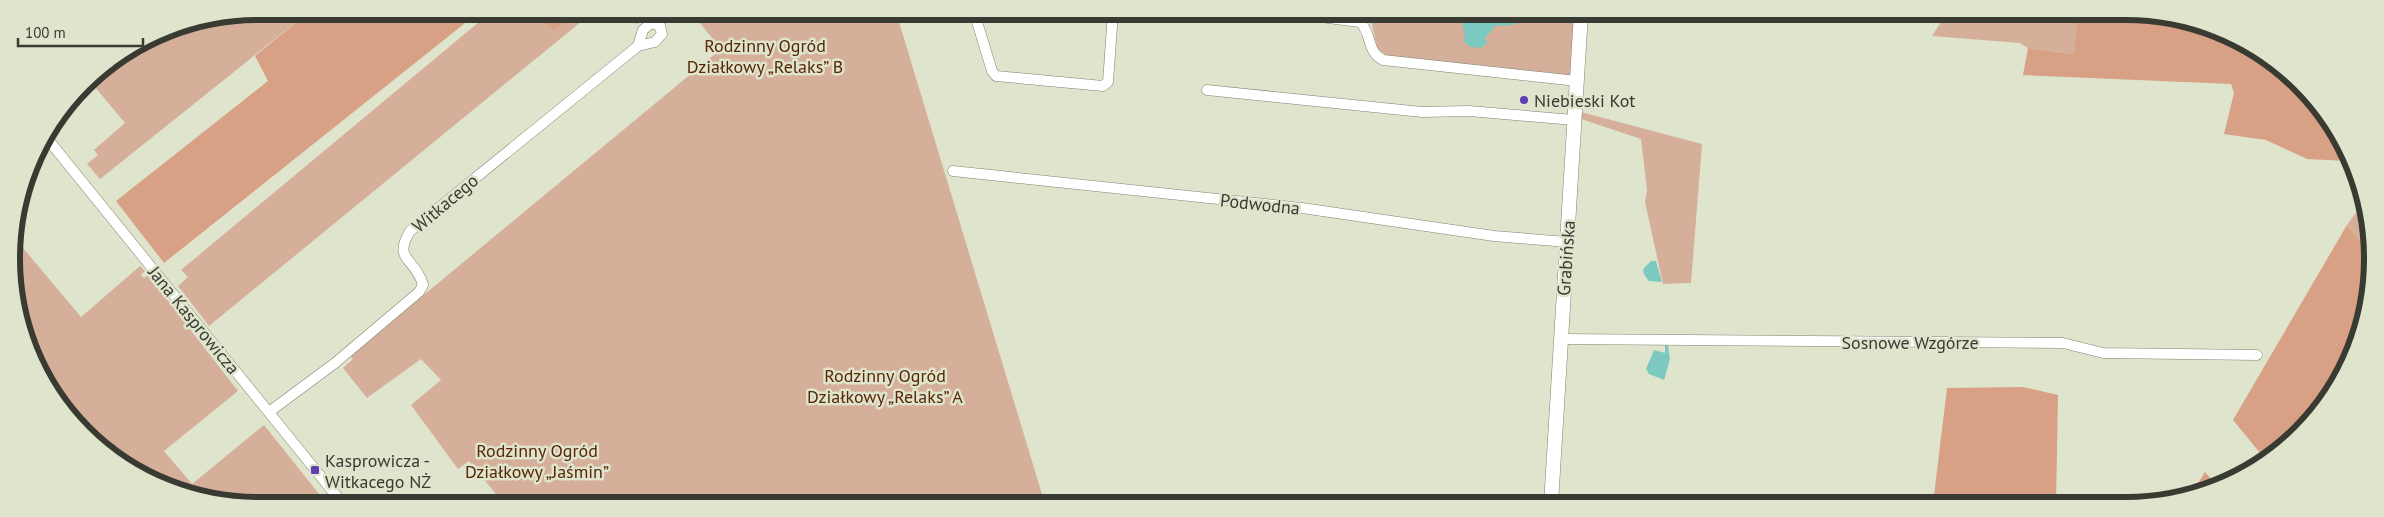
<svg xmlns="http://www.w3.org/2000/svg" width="2384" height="517" font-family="'PT Sans',sans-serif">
  <rect width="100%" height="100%" fill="#dfe4cd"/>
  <path fill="#d6af9b" d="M259,11H310L100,179L87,164L98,155L94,150L125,123L89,80L95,73L164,30Z
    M491,12H593L209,326L178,286L188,277L181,270Z
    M691,12H896L1045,504H504L469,461L458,469L411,405L441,380L421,359L367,398L343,368L353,359L350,356L721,49Z
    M1355,12L1574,13L1570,76L1388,57L1377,48L1371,20L1368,15Z
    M1947,13H2078L2075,54L2028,48L2020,43L1932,36Z
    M1581,112L1702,144L1691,283L1663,284L1645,202L1647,190L1641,139L1581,119Z
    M2365,200L2368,251L2347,225Z
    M13,236L81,317L140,266L145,271L141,275L144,278L148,275L238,391L164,451L192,484L264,425L327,504H226L135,473L63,409L20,323L12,242Z"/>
  <path fill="#d8a084" d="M310,11L479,12L164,263L116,201L268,81L255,56Z
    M533,12H580L554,30Z
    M626,12H653L637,24Z
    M2078,13H2158L2249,45L2322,108L2348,161L2307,159L2266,140L2224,134L2234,93L2231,84L2023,75L2028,48L2074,54Z
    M2347,225L2368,251L2371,291L2347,368L2300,434L2265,459L2233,420Z
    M2023,387L2058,395L2056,504H1933L1947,388Z
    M2205,472L2217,486L2192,493Z"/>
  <path fill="#7bc9c0" d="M1460,13H1526L1525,20C1515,26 1506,25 1494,26L1490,33L1485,37L1487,43L1481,48L1471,47L1464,42L1465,36Z
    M1651,261H1656L1662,282L1649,281C1638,269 1645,268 1651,261Z
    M1665,345H1668L1670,359L1664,380L1649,374L1646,369L1654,350L1665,353Z"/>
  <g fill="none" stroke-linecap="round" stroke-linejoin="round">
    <g stroke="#7f836f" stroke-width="11">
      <path id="street" d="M974,12L992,71L996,76L1103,86L1108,82L1113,12
        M1281,12L1360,22C1372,33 1366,51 1383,60L1577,81
        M1207,90L1422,112L1469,111L1574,120
        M46,137L343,504
        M953,171L1302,208L1494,236L1567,242
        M1561,339L2063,343L2103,353L2257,355
        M269,412L335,363L419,292L423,285C416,258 392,261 410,231L638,46L643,30L651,23L660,26L662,34L655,42L638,46"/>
    </g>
    <g stroke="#7f836f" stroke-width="15">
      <path id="secondary" d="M1551,504L1581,13"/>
    </g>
    <use href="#street" stroke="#fff" stroke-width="10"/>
    <use href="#secondary" stroke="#fff" stroke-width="14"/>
  </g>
  <g fill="#5f3eb6" stroke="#dfe4cd" stroke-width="2">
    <circle cx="1524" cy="100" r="5"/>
    <rect x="310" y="465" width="10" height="10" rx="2.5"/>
  </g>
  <g text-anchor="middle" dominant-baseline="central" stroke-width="5" stroke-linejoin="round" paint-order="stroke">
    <g font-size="18" fill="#592606" stroke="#dfe4cd">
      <text x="765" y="45">Rodzinny Ogród<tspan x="765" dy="21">Działkowy „Relaks” B</tspan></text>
      <text x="885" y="375">Rodzinny Ogród<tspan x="885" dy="21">Działkowy „Relaks” A</tspan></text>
      <text x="537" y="450">Rodzinny Ogród<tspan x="537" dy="21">Działkowy „Jaśmin”</tspan></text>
    </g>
    <g font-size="18" fill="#393b32" stroke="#dfe4cd" text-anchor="start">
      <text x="1534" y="100">Niebieski Kot</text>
      <text x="325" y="460">Kasprowicza -<tspan x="325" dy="21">Witkacego NŻ</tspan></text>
    </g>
    <g font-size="18" fill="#393b32" stroke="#dfe4cd">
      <text transform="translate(445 203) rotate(-40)">Witkacego</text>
      <text transform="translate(1260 204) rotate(6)">Podwodna</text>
      <text transform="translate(1566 258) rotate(-86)">Grabińska</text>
      <text transform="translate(194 320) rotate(51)">Jana Kasprowicza</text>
      <text x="1910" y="342">Sosnowe Wzgórze</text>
    </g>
  </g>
  <path d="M0 0H2384V517H0ZM258 20H2126A238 238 0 0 1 2364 258V259A238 238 0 0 1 2126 497H258A238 238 0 0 1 20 259V258A238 238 0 0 1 258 20Z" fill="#dfe4cd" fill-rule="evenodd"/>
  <path fill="none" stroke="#393b32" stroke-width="6" d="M258 20H2126A238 238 0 0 1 2364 258V259A238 238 0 0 1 2126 497H258A238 238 0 0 1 20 259V258A238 238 0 0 1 258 20Z"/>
  <path d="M18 38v8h125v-8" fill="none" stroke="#393b32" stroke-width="2.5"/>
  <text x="25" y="38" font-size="15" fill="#393b32" stroke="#dfe4cd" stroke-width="4" paint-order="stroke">100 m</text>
</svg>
